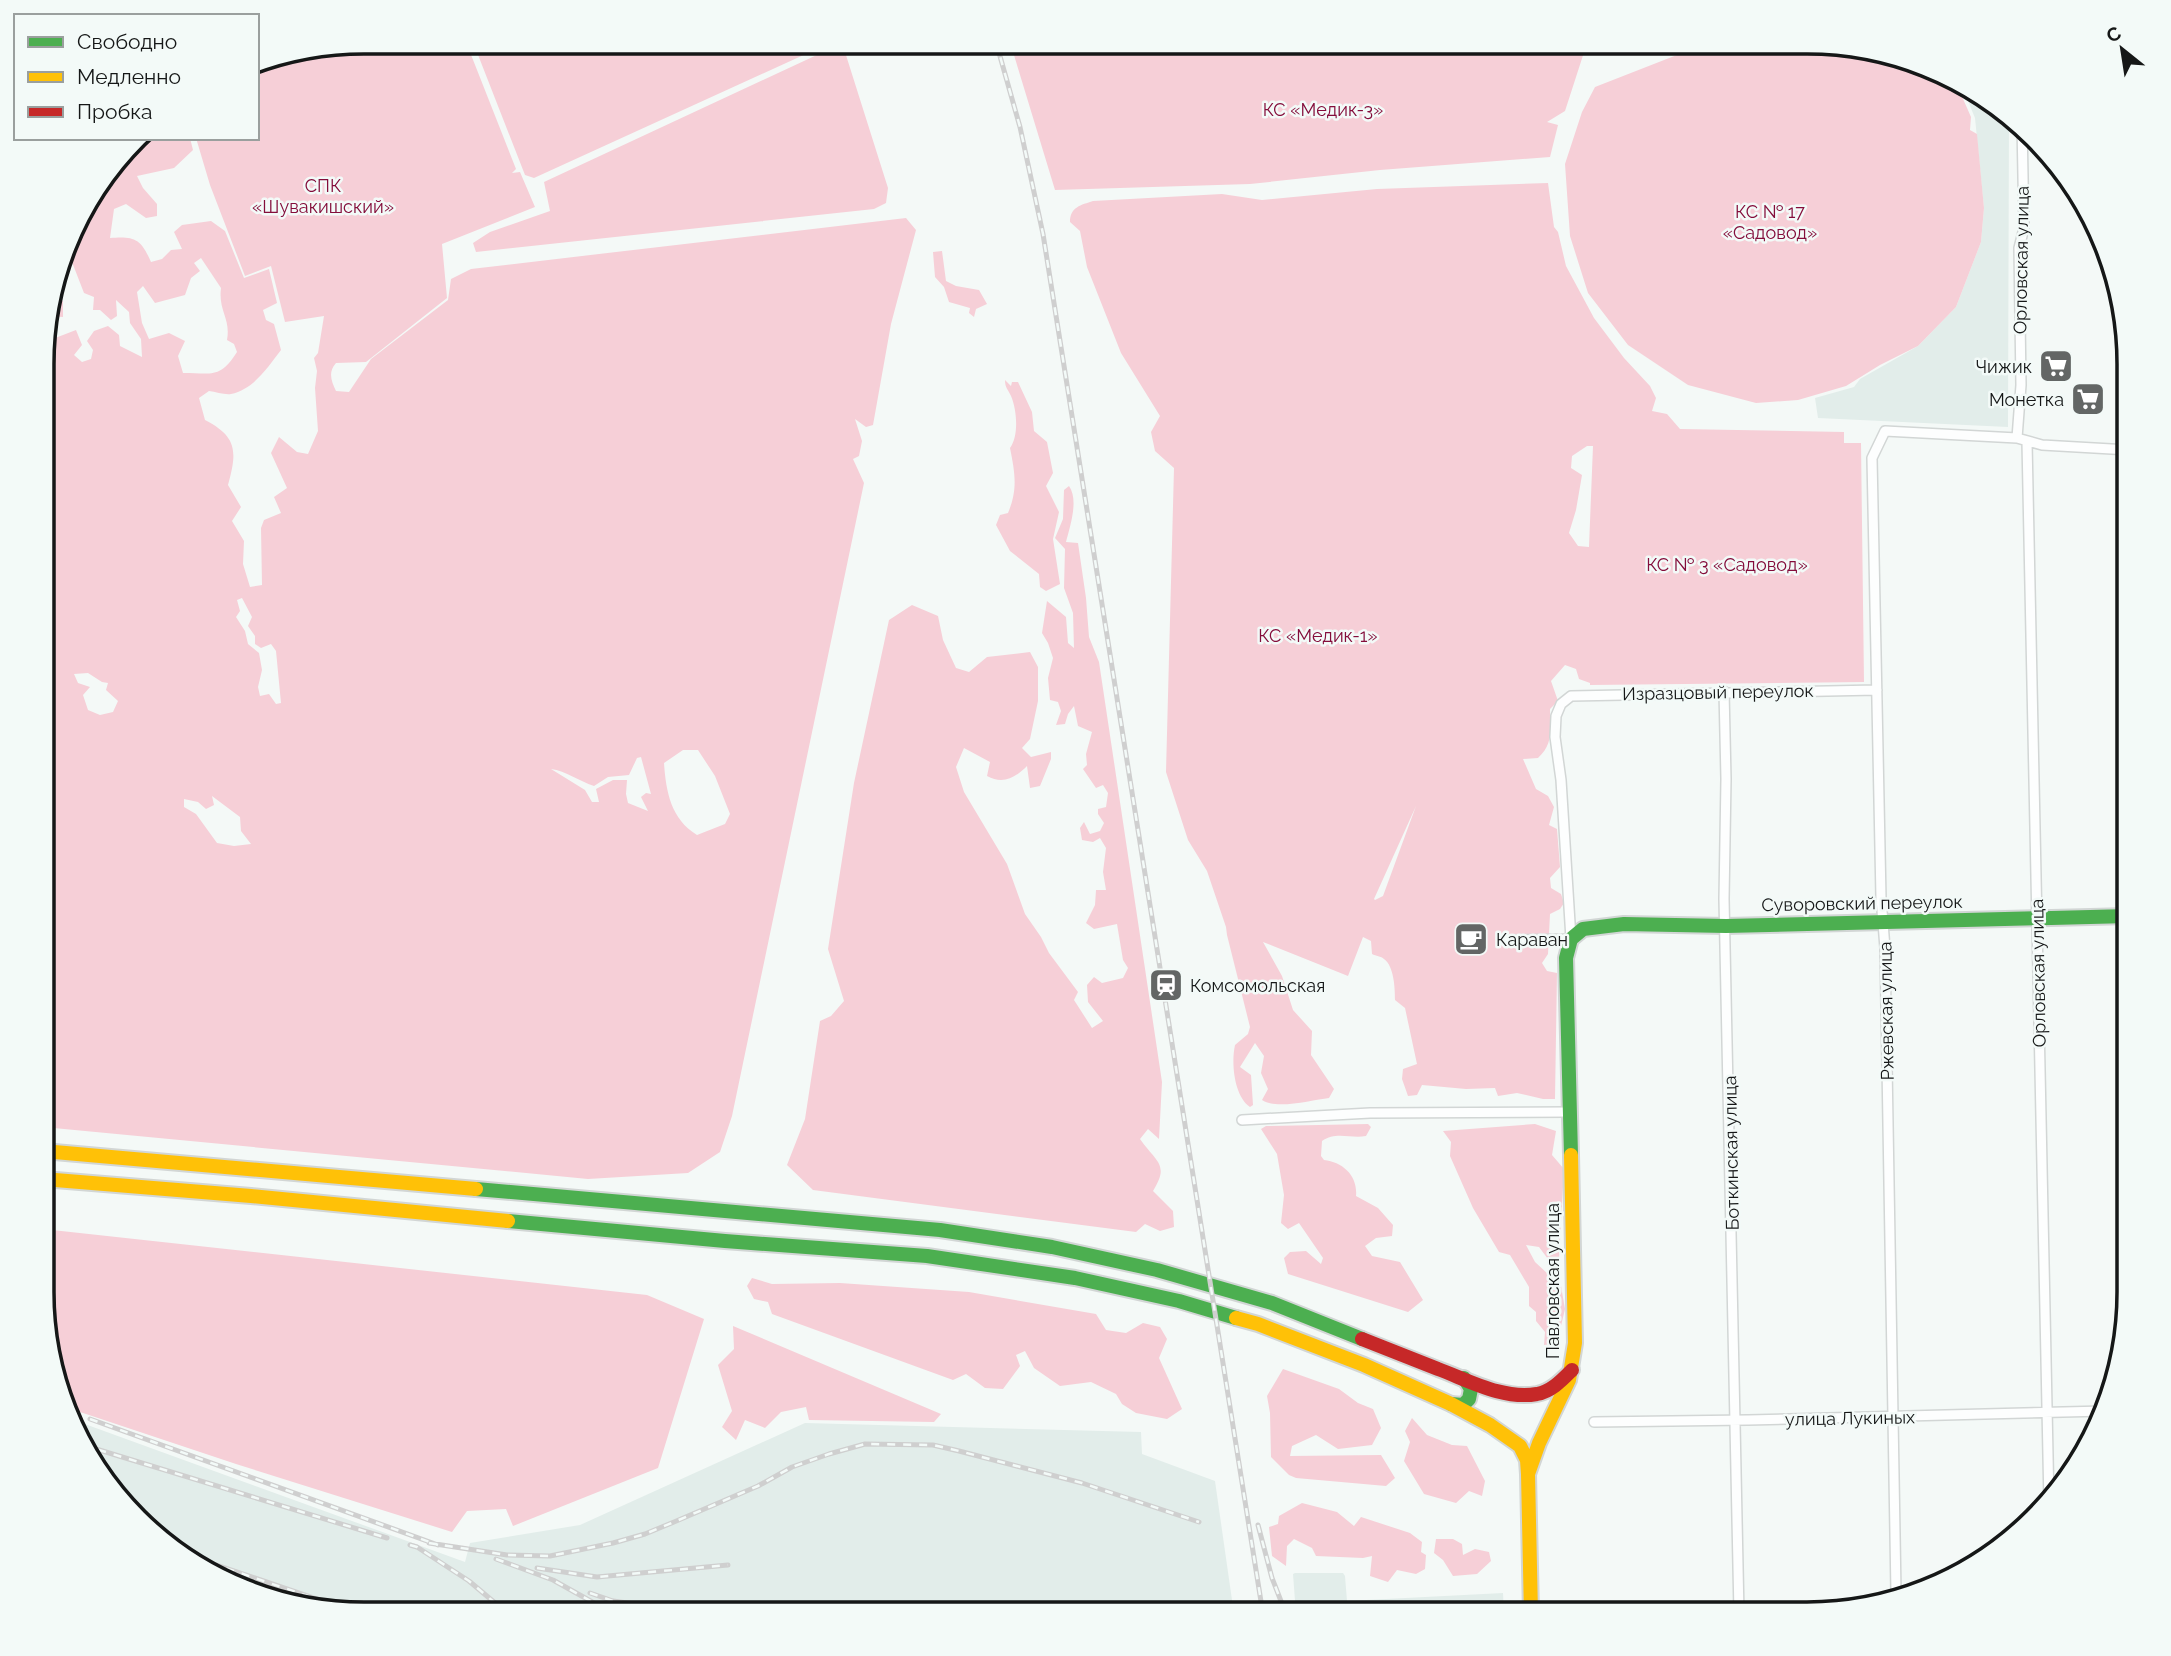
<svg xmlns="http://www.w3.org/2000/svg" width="2171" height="1656" font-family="Raleway,sans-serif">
  <rect width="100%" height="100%" fill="#f4f9f7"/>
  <path fill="#e2edea" d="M1962,86L2009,115L2008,427L1818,418L1815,398L1854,387L1860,379L1918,346L1956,307L1981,242L1984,208L1975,118Z
    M71,1419L465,1562L470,1543L580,1525L805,1423L1141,1432L1142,1454L1215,1481L1234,1614L343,1613L241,1590L152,1534L75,1435Z
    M1295,1573H1343L1345,1576L1347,1601L1503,1593L1504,1614H1296L1293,1574Z"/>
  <path fill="#f6cfd7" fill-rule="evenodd" d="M364,42H466L516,169L512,173L520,172L535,207L442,244L447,298L366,362L336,363C328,372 331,381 336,391L349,392L371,359L448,300L451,279L471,269L906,218L916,230L891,324L873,425L866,427L855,419L862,441L859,456L853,459L864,483L732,1116L720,1152L688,1173L588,1179L43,1127L45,353L50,340L76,330L82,345L74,355L82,362L91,359L93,350L87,341L94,331L108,326L119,335L120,346L142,357L141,339L130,323L129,312L116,300L117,316L111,320L100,310H93L94,297L84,293L72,262L67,257L85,203L138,138H190L193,150L174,168L137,176L143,188L157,204V216L146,218L126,204L114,209L110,238C135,236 141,239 151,262L162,259L171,250L182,249L174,232L182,225L211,221L225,231L244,278L269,269L277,303L263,310L266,320L274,324L281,350C268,367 254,389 231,394C225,395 216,392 209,391L199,398L205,420C238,437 237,452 228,485L241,507L232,521L244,541L243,564L250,587L262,585L261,528L264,520L281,513L274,497L287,488L271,453L279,437L297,452L308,454L318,431L315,388L317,371L314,358L318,353L324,316L285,322L271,266L245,276L210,185L196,138H257V61L260,59ZM201,258L221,288C218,311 231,318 227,340L234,344L237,352C220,379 212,373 183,373L178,356L185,341L169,333L149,339L142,323L137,292L143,286L155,303L185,295L191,278L200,271L194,263ZM242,598L252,617L248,626L255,636V644L261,648L271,644L276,651L281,703L276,704L269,694L260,696L258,687L262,670L259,653L248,644L245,631L236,617L240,611L237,600ZM88,673L102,682L108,683L106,690L118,701L113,712L100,715L88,710L83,695L90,687L78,683L74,674ZM683,750H698L715,776L730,814L725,824L697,835C671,819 666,792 664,763ZM641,757L651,794L646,793L641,797L648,811L628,803L626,794L627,780H613L596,789L599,802H592L585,790L551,769C566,771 579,781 594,786L608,777L629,775L637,758ZM212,796L240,817L241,831L251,844L234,846L217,843L196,814L184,807V799L198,802L206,809L214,805Z
    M473,42H832L534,178L525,175Z
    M1010,42L1587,43L1565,111L1547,122L1558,125L1550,157L1380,170L1250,184L1055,190Z
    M1704,43H1828L1930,66L1956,83L1971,117L1970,130L1977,134L1984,208L1981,242L1956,307L1918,346L1880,365L1846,386L1798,400L1756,403L1688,385L1628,345L1588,293L1570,236L1565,164L1582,112L1595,87L1682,53Z
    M834,47L845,52L888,188L886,203L874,209L476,252L473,243L490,232L550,211L544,182Z
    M1548,183L1554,227L1558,232L1566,266L1594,318L1624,358L1650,386L1656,398L1652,411L1667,414L1680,429L1844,432V443H1861L1864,682L1590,685V683L1579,679L1576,669L1565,665L1551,681L1558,701L1550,709C1550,730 1554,743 1538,758L1523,759L1536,789L1548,796L1554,807L1549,825L1557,829L1560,867L1550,878L1551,888L1561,894L1564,903L1560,909L1550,914L1548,954L1542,963L1547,971L1557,973L1555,1099H1543L1517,1093L1498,1096L1495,1088L1466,1089L1422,1085L1417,1095L1408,1096L1402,1079L1403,1069L1417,1064L1405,1008L1395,1000C1395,988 1394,966 1384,959C1381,956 1376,956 1372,954L1371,941L1363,937L1348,976L1263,942L1282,976L1293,1010L1312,1031L1311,1055L1334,1089L1329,1098C1312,1100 1276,1110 1262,1100L1268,1089L1261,1073L1264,1056L1255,1043L1240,1067L1251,1075L1253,1105L1250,1107C1234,1096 1231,1063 1235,1045L1248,1034L1250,1027L1227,935L1226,927L1207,871L1188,840L1166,772L1174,468L1155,451L1151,432L1160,416L1121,353L1087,267L1080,231L1070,222C1070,207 1081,205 1093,201L1222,194L1262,200L1377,189ZM1587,446H1593L1589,547L1578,546L1569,533L1576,510L1582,475L1571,468L1572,456ZM1416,806L1383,896L1375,900L1374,899Z
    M942,251L946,281L956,286L979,290L987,304L976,309L974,317L969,313L970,308L949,302L944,287L935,277L933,252Z
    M63,301V317L46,316L51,302Z
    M1005,380L1011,386L1012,382H1018L1032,412L1034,431L1047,442L1053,473L1046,486L1059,512L1053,539L1060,584L1046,591L1040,587L1039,574L1010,551L996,525L1000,515L1008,513C1018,489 1015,473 1010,448C1019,436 1017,410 1011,396C1008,389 1005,388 1005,380Z
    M1069,486C1079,500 1070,526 1066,542L1078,543L1086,598L1089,637L1099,662L1162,1082L1159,1139L1148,1129L1140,1139C1156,1162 1170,1164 1153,1191L1173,1211L1174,1227L1160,1231L1145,1224L1136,1232L813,1190L787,1165L805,1119L820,1021L831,1016L844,1001L828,949L854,783L889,620L912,605L938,616L943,640L956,668L969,672L987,657L1030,652L1038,667V701L1030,739L1022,748L1031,757L1051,752V759L1040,786L1030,788L1027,766C1015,778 1003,785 987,776L990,762L964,748L956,767L964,792L1007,864L1025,914L1041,937L1049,953L1078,992L1074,1000L1092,1028L1103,1021L1088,1002L1087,985L1094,977L1102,983L1123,978L1128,968L1123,960L1117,924L1094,929L1086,923L1095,905L1096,890H1106L1103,872L1106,848L1100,838L1093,842L1082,840L1080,828L1084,822L1090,834L1100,831L1104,823L1098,814V809L1106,807L1108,793L1103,785L1096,788L1083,769L1087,765L1086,754L1092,732L1078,726L1074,706L1068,714L1065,724L1056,725L1061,711L1058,702L1050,700L1048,678L1053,658L1048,643L1042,633L1047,601L1066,617L1068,643L1074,648L1073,613L1064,588L1065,549L1055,538L1063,519L1064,490Z
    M1368,1124L1371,1127L1366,1136C1351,1139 1336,1131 1322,1141L1321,1156L1324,1160C1343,1162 1358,1176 1356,1196L1378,1208L1393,1225L1392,1236L1376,1238L1365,1246L1372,1256L1400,1262L1423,1300L1408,1312L1288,1274L1284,1258L1290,1252L1306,1251L1321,1264L1323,1258L1299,1223L1288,1229L1281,1223L1284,1195L1277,1154L1261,1129L1266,1126Z
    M1535,1124L1556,1131L1552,1155L1564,1169L1559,1259H1548L1539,1247L1526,1245L1535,1262L1561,1286L1565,1309L1557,1343L1544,1345L1545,1332L1536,1321V1312L1529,1306V1287L1510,1255L1499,1252L1473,1208L1450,1156L1451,1142L1443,1131Z
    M43,1229L647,1295L704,1319L658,1468L513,1526L506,1509L467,1511L452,1532L236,1464L68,1408L43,1314Z
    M752,1278L772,1284L840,1283L969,1292L1096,1314L1106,1330L1126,1333L1143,1323L1160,1327L1167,1339L1159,1358L1182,1409L1167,1419L1136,1413L1122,1404L1116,1394L1091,1382L1060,1386L1034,1368L1025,1351L1016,1355L1020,1366L1003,1389L985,1388L966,1374L953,1380L772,1314L768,1302L754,1299L747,1286Z
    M733,1326L941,1414L934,1422L809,1420L806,1407L781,1412L765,1428L745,1420L736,1440L722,1427L732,1411L718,1365L734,1349Z
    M1283,1369L1339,1389L1358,1403L1373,1409L1381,1428L1372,1445L1338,1449L1316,1435L1292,1446L1290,1456L1381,1455L1395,1478L1386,1486L1296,1478L1289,1475L1271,1457L1270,1413L1267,1396Z
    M1412,1418L1427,1435L1452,1445L1467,1446L1485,1481L1482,1496L1469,1491L1456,1503L1424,1494L1404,1461L1410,1442L1405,1431Z
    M1302,1503L1337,1512L1354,1526L1361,1517L1410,1533L1422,1542L1421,1552L1426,1555L1425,1569L1416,1574L1397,1570L1388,1582L1370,1576L1372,1556L1363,1558L1316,1556L1312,1548L1294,1539L1287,1546L1286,1566L1272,1556L1269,1527L1278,1524L1279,1516Z
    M1436,1539H1453L1462,1544L1463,1555L1475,1549L1489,1552L1491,1561L1477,1574L1453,1576L1443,1560L1434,1553Z"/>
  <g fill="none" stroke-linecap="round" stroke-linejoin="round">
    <g stroke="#d2d6d5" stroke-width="12">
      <path id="street" d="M2017,438L2021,385L2019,248L2024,228L2022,125
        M2027,442L2049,1504
        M1724,691L1726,779L1724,899L1739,1614
        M1509,940L1571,939L1561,780L1555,737L1556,716L1561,704L1571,696L1877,690
        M1242,1120L1370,1113L1570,1112
        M1594,1422L1748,1420L2105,1411
        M1896,1593L1885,948L1881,898L1872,458L1885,431L2017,438L2042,445L2129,450"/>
    </g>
    <g stroke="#d2d6d5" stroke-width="18">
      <path id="fast" d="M1571,1155L1566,958L1571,939L1583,929L1624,924L1726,926L2129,916
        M476,1189L940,1230L1052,1247L1157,1270L1272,1303L1362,1339
        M508,1221L725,1241L927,1256L1075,1278L1179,1301L1236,1318
        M1451,1404L1463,1405L1469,1399L1471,1389L1464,1378"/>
    </g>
    <g stroke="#d2d6d5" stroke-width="18">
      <path id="slow" d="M43,1151L476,1189
        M43,1179L251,1196L508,1221
        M1236,1318L1258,1324L1364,1365L1451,1404L1490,1425L1520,1446L1527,1460L1528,1474
        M1531,1614L1528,1474L1539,1443L1569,1380L1575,1343L1571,1155"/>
    </g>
    <g stroke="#d2d6d5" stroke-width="18">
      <path id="jam" d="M1362,1339C1387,1349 1413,1359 1438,1369C1468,1380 1503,1400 1537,1394C1552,1391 1562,1380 1572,1370"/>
    </g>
    <use href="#street" stroke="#fdfefe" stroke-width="9"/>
    <use href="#fast" stroke="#4caf50" stroke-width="14"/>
    <use href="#slow" stroke="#ffc107" stroke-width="14"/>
    <use href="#jam" stroke="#c62828" stroke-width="14"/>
    <g stroke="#cfcfcf" stroke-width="5">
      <path id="rail" d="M996,42L1020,127L1043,234L1263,1614
        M90,1419L438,1545
        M83,1445L387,1538
        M1258,1525L1272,1578L1286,1614
        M161,1540L191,1551
        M429,1543L507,1555L550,1556L613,1543L645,1534L674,1522L758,1486L792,1467L829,1454L865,1444L933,1445L959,1451L1082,1483L1199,1522
        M410,1545L417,1547L469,1581L507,1613
        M181,1553L358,1613
        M496,1559L553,1580L612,1613
        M537,1568L597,1577L728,1565
        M590,1593L613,1601L699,1613
        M688,1611H759L779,1614"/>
    </g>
    <use href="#rail" stroke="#f3faf8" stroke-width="2.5" stroke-dasharray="8" stroke-linecap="butt"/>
  </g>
  <defs>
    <g id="supermarket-square" transform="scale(1.75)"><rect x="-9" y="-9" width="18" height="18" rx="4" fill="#636665" stroke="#f3faf8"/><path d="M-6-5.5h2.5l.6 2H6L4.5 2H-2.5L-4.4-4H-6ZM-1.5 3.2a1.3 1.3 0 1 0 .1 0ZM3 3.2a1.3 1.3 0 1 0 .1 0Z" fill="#fff"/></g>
    <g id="cafe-square" transform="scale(1.75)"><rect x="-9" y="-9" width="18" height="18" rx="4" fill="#636665" stroke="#f3faf8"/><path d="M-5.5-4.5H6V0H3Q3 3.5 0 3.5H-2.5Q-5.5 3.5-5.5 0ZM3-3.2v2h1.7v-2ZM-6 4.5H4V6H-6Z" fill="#fff"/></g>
    <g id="station-square" transform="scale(1.75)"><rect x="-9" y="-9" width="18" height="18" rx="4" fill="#636665" stroke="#f3faf8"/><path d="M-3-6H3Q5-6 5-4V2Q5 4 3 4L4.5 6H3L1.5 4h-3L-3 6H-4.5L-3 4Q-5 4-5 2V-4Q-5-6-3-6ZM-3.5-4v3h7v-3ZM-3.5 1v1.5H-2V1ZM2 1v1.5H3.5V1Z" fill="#fff"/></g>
  </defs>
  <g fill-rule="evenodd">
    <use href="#supermarket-square" x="2056" y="366"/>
    <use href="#supermarket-square" x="2088" y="399"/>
    <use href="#cafe-square" x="1471" y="939"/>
    <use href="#station-square" x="1166" y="985"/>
  </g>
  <g text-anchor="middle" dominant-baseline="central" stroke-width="5" stroke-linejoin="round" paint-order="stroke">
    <g font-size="18" fill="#840d3b" stroke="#f3faf8">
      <text x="1323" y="109">КС «Медик-3»</text>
      <text x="323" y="185">СПК<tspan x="323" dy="21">«Шувакишский»</tspan></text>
      <text x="1770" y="211">КС № 17<tspan x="1770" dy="21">«Садовод»</tspan></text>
      <text x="1727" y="564">КС № 3 «Садовод»</text>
      <text x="1318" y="635">КС «Медик-1»</text>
    </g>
    <g font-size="18" fill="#151717" stroke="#f3faf8">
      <text transform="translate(2021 260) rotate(-89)">Орловская улица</text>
      <text transform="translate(1718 692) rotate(-1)">Изразцовый переулок</text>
      <text transform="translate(1862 903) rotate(-1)">Суворовский переулок</text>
      <text transform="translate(2038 973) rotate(-91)">Орловская улица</text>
      <text transform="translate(1886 1011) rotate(-91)">Ржевская улица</text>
      <text transform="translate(1731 1153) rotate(-91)">Боткинская улица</text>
      <text transform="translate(1552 1281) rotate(-90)">Павловская улица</text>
      <text transform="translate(1850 1418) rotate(-1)">улица Лукиных</text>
    </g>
    <g font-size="18" fill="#151717" stroke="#f3faf8" text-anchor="end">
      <text x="2032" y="366">Чижик</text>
      <text x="2064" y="399">Монетка</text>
      <text x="1496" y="939" text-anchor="start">Караван</text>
      <text x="1190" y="985" text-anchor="start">Комсомольская</text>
    </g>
  </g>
  <path d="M0 0H2171V1656H0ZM364 54H1807A310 310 0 0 1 2117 364V1292A310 310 0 0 1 1807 1602H364A310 310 0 0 1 54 1292V364A310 310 0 0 1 364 54Z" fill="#f3faf8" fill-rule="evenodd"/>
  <path fill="none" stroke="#151717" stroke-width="3.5" d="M364 54H1807A310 310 0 0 1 2117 364V1292A310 310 0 0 1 1807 1602H364A310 310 0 0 1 54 1292V364A310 310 0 0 1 364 54Z"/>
  <rect x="14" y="14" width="245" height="126" fill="#f3faf8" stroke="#9a9f9e" stroke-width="2"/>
  <rect x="28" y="37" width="35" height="10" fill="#4caf50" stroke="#9a9f9e" stroke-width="2"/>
  <text x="77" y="49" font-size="21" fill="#151717">Свободно</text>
  <rect x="28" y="72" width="35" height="10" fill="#ffc107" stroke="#9a9f9e" stroke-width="2"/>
  <text x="77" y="84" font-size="21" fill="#151717">Медленно</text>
  <rect x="28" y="107" width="35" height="10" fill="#c62828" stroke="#9a9f9e" stroke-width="2"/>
  <text x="77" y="119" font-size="21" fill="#151717">Пробка</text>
  <g transform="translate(2122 49) rotate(330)" stroke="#f3faf8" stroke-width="5" paint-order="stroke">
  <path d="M0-5L12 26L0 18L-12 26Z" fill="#151717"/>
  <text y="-10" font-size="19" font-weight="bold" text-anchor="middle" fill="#151717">С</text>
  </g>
</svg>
